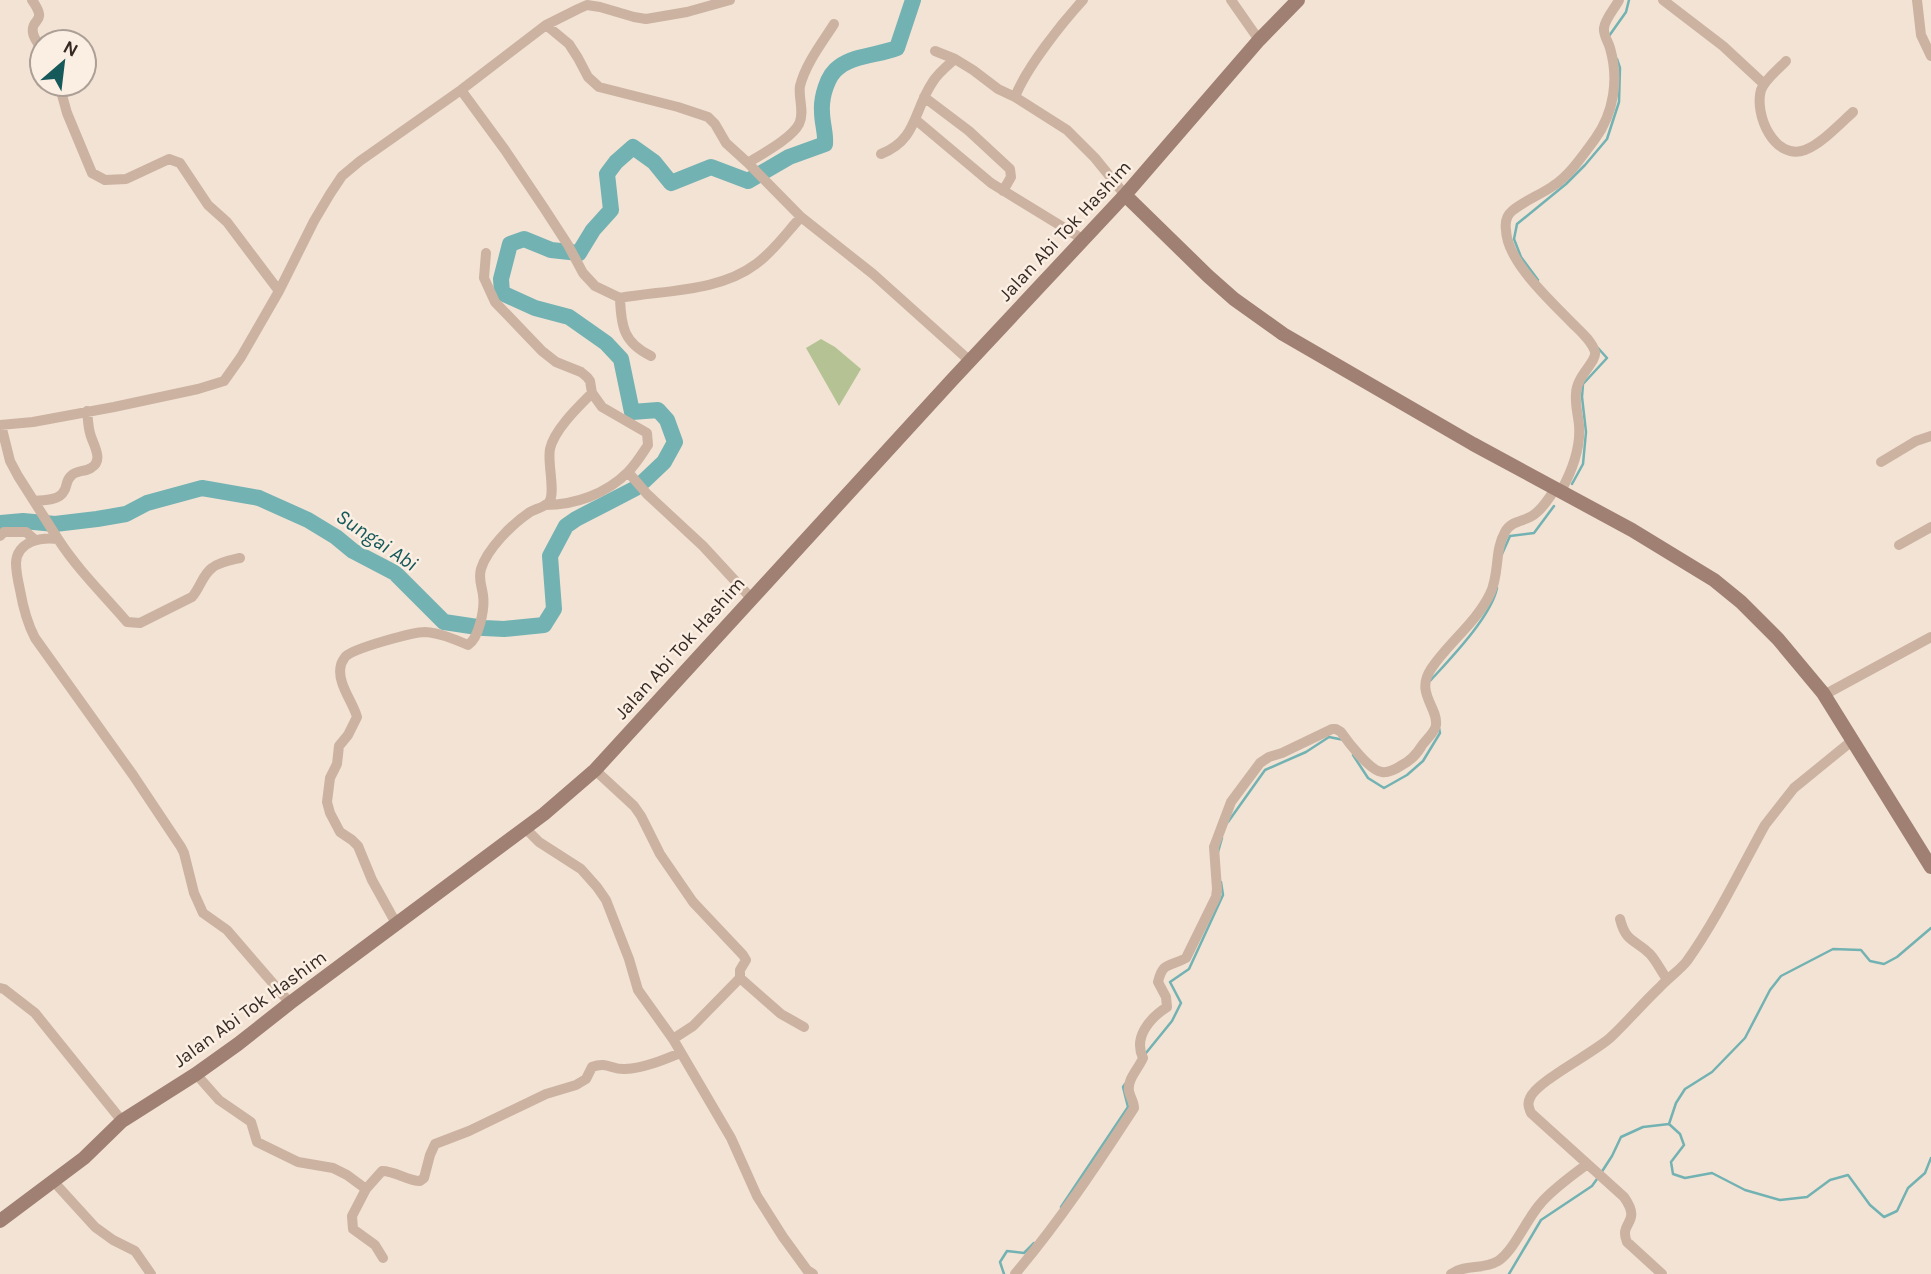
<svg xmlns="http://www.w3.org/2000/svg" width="1931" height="1274" font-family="Karla,sans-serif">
  <rect width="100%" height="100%" fill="#f3e3d5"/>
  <path fill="#b5c394" d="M821,339L835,347L861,369L839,406L806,348Z"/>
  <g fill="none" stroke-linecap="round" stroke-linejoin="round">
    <path stroke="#72b2b2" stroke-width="2.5" d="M1609,36L1626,12L1629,0
      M1538,280L1521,257L1514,239L1517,224L1566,184L1585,165L1607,139L1619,102L1620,68L1617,59
      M1572,484L1583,464L1586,432L1582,397L1583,384L1607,358L1598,348
      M1502,554L1510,536L1534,533L1554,506
      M1430,681C1450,659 1491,617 1497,588
      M1353,755L1368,778L1384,788L1407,775L1423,761L1440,733L1439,728
      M1228,822L1265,770L1306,752L1329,737L1344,740
      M1218,852L1222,838
      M1146,1053L1172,1021L1181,1003L1170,982L1189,969L1223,895L1221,882
      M1669,1124L1676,1103L1685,1089L1712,1072L1745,1038L1770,990L1781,976L1833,949L1861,950L1870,961L1884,964L1897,957L1931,928
      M1601,1173L1612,1156L1621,1137L1643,1127L1669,1124L1680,1134L1684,1145L1671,1162L1673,1174L1685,1178L1712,1173L1745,1190L1780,1200L1807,1197L1830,1180L1848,1175L1870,1205L1884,1217L1897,1211L1908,1188L1925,1173L1931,1158
      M1061,1207L1128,1107L1123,1087L1125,1084
      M1004,1274L1000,1262L1007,1251L1024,1253L1034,1243
      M1509,1274L1541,1220L1592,1186L1597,1179"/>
    <path stroke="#72b2b2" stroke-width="16" d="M644,481L664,462L675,442L667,420L658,410L632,412L621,359L606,343L569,317L535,308L502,293L501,279L510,244L524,239L551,250L579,253L593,230L611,210L607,174L616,162L633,147L654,162L671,183L711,167L748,181L789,157L825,144C826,133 822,123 822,112C821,98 827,75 839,67C855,55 879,55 897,48L913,0
      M0,523L23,521L55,524L97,519L126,514L147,503L202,488L259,498L308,520L336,537L353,551L395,573L444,622L484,628L504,629L544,625L554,609L550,556L566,526L576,519L636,488"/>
    <path stroke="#ccb2a0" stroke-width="10" d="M32,0C49,24 30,17 33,33C34,39 39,45 42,49
      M1231,0L1259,40
      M1663,0L1723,46L1764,84
      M1917,0L1921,35L1931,56
      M834,24C822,43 806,63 800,86C798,98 805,112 799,124C792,138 762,154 748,163L801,217L873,274L971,362
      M546,25L569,44L578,58L588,77L599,87L678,107L708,117L715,124L726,143L748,163
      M935,51L955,59L973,70L998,89L1015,97L1067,130L1095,158L1125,195
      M1786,61C1778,70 1765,79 1761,90C1754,114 1774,161 1805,150C1821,144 1840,124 1853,112
      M59,84L67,113L92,173L105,180L126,179L169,159L180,163L208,205L227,222L279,291
      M461,90L505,150L544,208L568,245L583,273L595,286L620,298C664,290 719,292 756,264C773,252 787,232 801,217
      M924,97L969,131L1010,169L1011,177L1003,191
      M1015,97C1026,68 1062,23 1083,0
      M916,120L991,183L1084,240
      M881,154C917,140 913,112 932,83C937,74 947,66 955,59
      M486,253L484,278L495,302L542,351L556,362L581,372L587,377L590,381L592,393L602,407L647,433L648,445C642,454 636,464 628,472C606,494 575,505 545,505
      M620,298C621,327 624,343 651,356
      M0,425L33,422L114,407L198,389L224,381L241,357L279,291L314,221L330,194L342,176L360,161L461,90L546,25L578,9L587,5L600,7L634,17L646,19L687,12L730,0
      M1,425L10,461L18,476L58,539
      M1881,462L1916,441L1931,436
      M628,472L647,494L703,546L751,598
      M1561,491C1572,471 1581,448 1579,425C1578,415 1575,404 1576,394C1576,376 1597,362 1595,352C1592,341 1580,331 1572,323C1551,301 1507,262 1506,230C1505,223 1506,216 1512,211C1524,201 1540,195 1553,186C1570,175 1583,155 1595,139C1614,113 1619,79 1610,48C1608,41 1603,35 1604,28C1605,19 1615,8 1619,0
      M34,501C43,500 59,501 64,491C67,487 66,480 71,476C76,470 85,472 91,468C105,460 92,443 90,433C88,426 88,418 87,411
      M0,536L4,532H26L34,539
      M1899,545L1931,527
      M240,558C231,560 219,562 212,568C203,574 200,588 192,597L140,623L127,622C103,594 78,570 58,539C41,537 17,541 16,563C16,572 18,581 20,590C23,607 27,623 35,638L133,775L181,847L184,853L194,893L203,913L227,930L290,1003
      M1824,695L1931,637
      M595,770L634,806L641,816L660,854L693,902L743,955L746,960L740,970V978
      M525,828L539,842L581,869L597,887L606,900L629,959L638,990L673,1039L731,1138L757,1196L783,1237L807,1270L813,1274
      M1620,919C1626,943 1635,939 1650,954C1657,962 1661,971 1667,979
      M397,925L372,880L358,846L352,840L340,832L330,813L327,802L330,778L337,764L339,746L348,735L357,717C353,702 336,682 341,665C341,663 345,657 346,656C355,648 413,632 425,632C440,633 454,639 468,645C479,638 485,609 483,595C482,586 478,579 481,569C487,549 512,524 530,512C535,509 545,507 549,502C556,493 547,462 550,449C554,430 578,407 592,393
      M0,988L4,989L35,1013L122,1121
      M673,1039L693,1026L740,978L781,1014L804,1027
      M196,1074L219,1100L251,1122L257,1142L298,1162L333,1168L347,1175L366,1189L382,1171C396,1171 407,1181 420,1181L424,1178L430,1155L435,1144L469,1131L546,1094L576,1085L586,1079L592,1067C607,1061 612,1070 625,1069C644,1068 663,1060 680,1053
      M54,1182L95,1227L113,1240L135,1251L151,1274
      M366,1189L352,1216L353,1229L375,1245L383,1258
      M1015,1274C1059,1222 1097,1165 1134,1108C1134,1102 1130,1097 1129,1091C1127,1079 1139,1068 1143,1058C1133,1037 1150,1018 1167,1007L1166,997L1158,982C1163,961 1170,967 1186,958L1216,897L1217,889L1214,847L1231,802L1260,763L1269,757L1282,753L1332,729H1336L1341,732C1348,742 1370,771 1382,772C1389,773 1396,769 1402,765C1410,761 1416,755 1421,747C1425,740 1435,733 1436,725C1438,707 1415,693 1431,669C1448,643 1476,623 1490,594C1500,574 1494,551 1505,532C1512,519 1527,522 1536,513C1544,507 1550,496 1556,488
      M1451,1274C1465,1264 1483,1270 1498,1261C1514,1251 1527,1218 1541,1203C1554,1188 1572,1176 1587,1164
      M1662,1274L1627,1242C1618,1221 1643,1224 1624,1197L1531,1113C1529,1108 1527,1104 1530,1098C1537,1081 1594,1053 1611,1037C1628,1021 1643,1003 1660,987C1668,978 1680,970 1687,961C1717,919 1740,870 1765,825L1794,788L1853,740"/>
    <path stroke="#9f8072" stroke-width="14" d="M1125,195L1208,276L1234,299L1283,334L1473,444L1632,530L1714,580L1741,602L1778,639L1823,693L1931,867
      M0,1221L84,1158L122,1121L196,1074L238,1044L290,1003L544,814L595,770L952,380L1125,195L1259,40L1298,0"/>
  </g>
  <g text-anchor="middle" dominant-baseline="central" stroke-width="5" stroke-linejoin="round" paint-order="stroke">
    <g font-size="19" fill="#352924" stroke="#fbeee2">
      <text transform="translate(1065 231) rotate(-47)">Jalan Abi Tok Hashim</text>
      <text transform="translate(680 648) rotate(-48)">Jalan Abi Tok Hashim</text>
      <text transform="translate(250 1009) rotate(-36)">Jalan Abi Tok Hashim</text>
    </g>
    <g font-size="21" font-style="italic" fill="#16595a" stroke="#fbeee2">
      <text transform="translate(377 540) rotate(34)">Sungai Abi</text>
    </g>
  </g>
  <g transform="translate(63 63) rotate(28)"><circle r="33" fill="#fbeee2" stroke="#ac9f96" stroke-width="2"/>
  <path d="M0-5L12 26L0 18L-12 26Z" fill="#16595a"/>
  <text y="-10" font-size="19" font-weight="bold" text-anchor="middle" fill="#352924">N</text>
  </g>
</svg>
